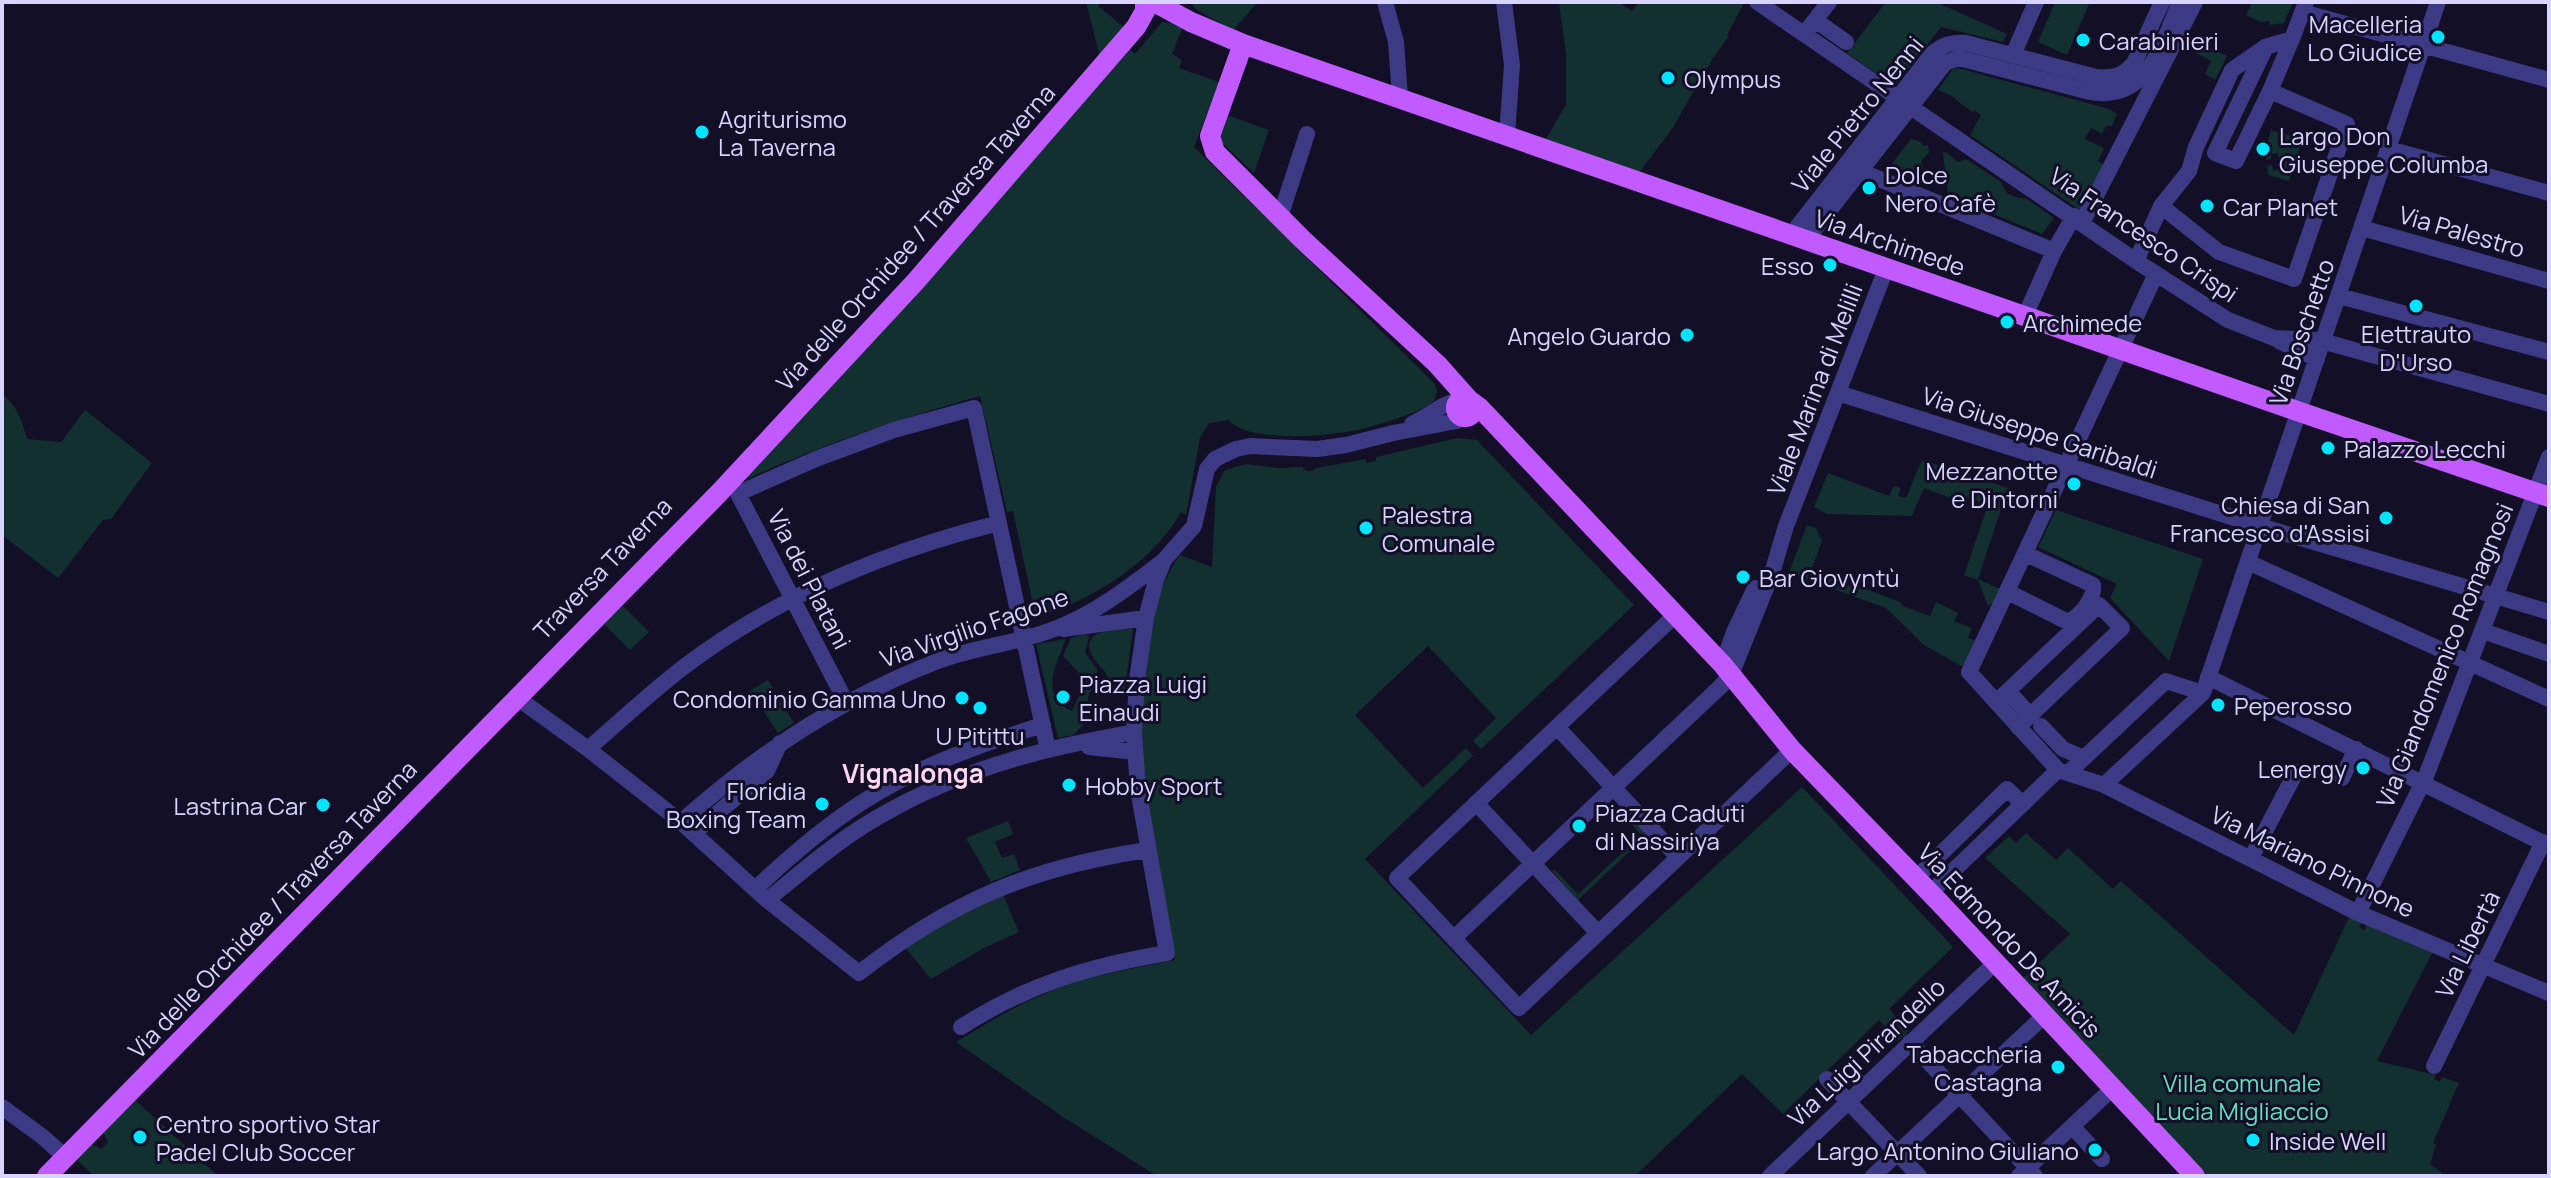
<svg xmlns="http://www.w3.org/2000/svg" width="2551" height="1178" font-family="Manrope,sans-serif">
  <rect width="100%" height="100%" fill="#130f26"/>
  <path fill="#12302f" d="M1086,2H1101L1098,6L1125,28L1100,57Z
    M1190,2H1258L1233,30L1197,10Z
    M1559,2H1619L1632,11L1639,2H1738L1743,5L1727,35L1729,36L1713,58L1672,129L1638,174L1545,141L1566,104V54Z
    M1886,2H1936L2007,34L2003,42L1941,27L1895,86L1847,53Z
    M2055,2H2090L2067,55L2038,42Z
    M2252,2H2293L2284,23L2270,25L2269,21L2261,22L2246,15Z
    M1162,22L1184,24L1172,54L1182,60L1179,68L1219,82L1194,147L1435,384L1437,391L1434,401C1427,405 1420,410 1412,413C1389,422 1363,430 1338,433C1313,437 1245,441 1229,420L1209,423L1200,438L1186,515L1181,512C1151,565 1092,599 1036,618L1013,511L1007,512L980,396C895,420 821,445 740,482L1129,49L1135,54Z
    M2188,37L2227,56L2215,80L2205,74L2211,61L2183,46Z
    M1958,68L2109,109L2117,114L2112,126H2106L2102,134L2091,128L2085,139L2104,148L2098,161L2104,165L2081,211L1970,135L1981,115L1974,110L1972,112L1950,95L1938,90L1952,70Z
    M1227,115L1269,130L1254,173L1218,139Z
    M2271,130L2302,140L2289,181L2268,175L2267,166L2272,165L2273,171L2279,169L2278,153L2271,154V159L2266,160L2265,150Z
    M1911,139L1921,142L1923,146L1928,145L1929,152L1921,161L1926,177L1921,182L1888,169Z
    M1946,152L1958,162L1966,159L2001,182L2007,193L2015,197L2027,199L2054,218L2042,234L1948,195L1943,153Z
    M2,394C17,405 22,421 27,439L61,442L85,410L152,463L111,519L103,520L58,578L2,535Z
    M1457,438L1477,440L1634,605L1481,749L1473,741L1496,718L1428,646L1355,715L1423,788L1466,748L1473,756L1365,859L1531,1035L1802,787L1953,947L1889,1009L1909,1031L1898,1041L1879,1020L1783,1114L1742,1074L1635,1176H1157L1063,1117L956,1042C986,1024 1016,1005 1049,992C1089,975 1133,969 1175,960C1164,896 1150,832 1143,767C1140,729 1143,690 1148,652C1153,614 1158,586 1180,555L1212,567L1216,487L1225,470L1246,464L1278,468L1302,467L1307,471H1313L1316,468L1366,459V463L1376,461V457Z
    M1922,460L2008,488L1978,579L2000,589L1994,603L1988,606L1978,580L1964,575L1988,505L1961,495L1959,501L1924,488L1912,516L1827,514L1814,507L1828,473L1889,496L1894,486L1901,488L1898,496L1906,498Z
    M2056,510L2203,559L2169,661L2110,598L2117,584L2038,547Z
    M1807,525L1816,528L1822,541L1811,571L1851,587L1853,584L1900,602L1903,606L1930,616L1936,602L1958,613L1954,621L1972,628L1968,638L1976,641L1966,664L1961,666L1924,645L1886,608L1789,573Z
    M622,605L649,632L630,650L604,624Z
    M1133,628L1124,696L1104,693C1105,691 1108,683 1108,680C1108,671 1098,666 1094,659C1075,629 1116,630 1133,628Z
    M1086,634L1089,637L1085,653L1097,669V678L1088,697L1090,716L1074,735L1058,738L1036,644L1066,639C1056,666 1038,694 1072,711L1086,680L1063,656L1071,638Z
    M768,680L794,723L778,733L750,691Z
    M1622,805L1648,834L1578,900L1552,871L1554,869L1578,894L1641,835L1618,809Z
    M1008,821L1013,834L995,842L1002,858L1014,854L1020,870L991,882L966,838Z
    M2026,833L2056,860L2068,848L2113,889L2121,881L2294,1035L2349,917L2362,922L2359,927L2364,930L2367,925L2433,951L2377,1061L2436,1075L2434,1079L2440,1082L2442,1077L2459,1083L2433,1143L2436,1144L2430,1164L2446,1176H2208L2023,978L2070,934L1985,858L2009,836L2016,843Z
    M1003,894L1019,932L984,948L931,979L904,946L932,928Z
    M134,1099L218,1176H94L76,1159L90,1143L101,1149L108,1142L103,1132Z"/>
  <g fill="none" stroke-linecap="round" stroke-linejoin="round">
    <path stroke="#3d3a85" stroke-width="16" d="M1385,2L1396,42L1400,97
      M1504,2L1512,65L1507,135
      M1757,2L2139,263L2228,320L2274,338L2318,340L2549,404
      M2302,12L2549,80
      M1815,20L1846,42
      M1805,33L1829,2
      M2264,51L2215,153L2236,161L2270,91L2292,39
      M2013,55L2036,2
      M2389,149L2549,193
      M1860,171L2054,251
      M2161,206L2219,252L2294,279L2347,124L2270,91
      M1280,217L1307,134
      M2082,223L2195,2
      M2362,228L2549,281
      M1791,235L1932,54C1943,44 1952,42 1966,43L2096,77C2113,78 2124,76 2134,63L2162,2
      M1806,240L1945,63L1959,58L2090,92C2148,103 2162,43 2180,2
      M2136,261L2161,206L2189,171L2196,147L2232,70L2265,47L2292,39L2306,2
      M2339,296L2549,352
      M2025,316L2054,251L2074,216
      M2279,341L2317,359
      M1838,393L2260,526L2549,612
      M1412,424C1429,416 1442,403 1460,400
      M733,484L846,702
      M739,493L816,459L894,430L974,408L1048,750
      M2248,562L2549,699
      M2008,592L2068,622C2080,616 2095,599 2093,585L2026,554
      M1668,622L1397,878L1519,1008L1792,750
      M1063,629L1146,618
      M2483,631L2549,654
      M1722,666L1734,632L1755,588
      M2208,677L2549,846
      M2008,691L2030,715
      M516,697L588,749L681,822L767,900L859,973C951,901 1032,867 1148,850
      M1996,702L2099,605L2122,628L2018,727
      M2041,726L2063,749L2084,758
      M1557,727L1678,857
      M1089,747L1135,752
      M588,749C620,721 651,692 685,666C779,595 886,551 999,523
      M2058,770L2104,785L2358,913L2549,993
      M2068,773L2166,681L2203,693
      M2342,778L2356,749
      M2104,785L2203,693L2438,2
      M1476,803L1598,933
      M681,822C758,753 841,698 938,661C974,647 1013,644 1049,631C1092,616 1128,588 1163,561
      M694,833L767,771L780,743
      M2251,858L2296,772
      M1916,878L2007,789L2023,804
      M755,889C788,858 822,828 861,803C916,767 980,744 1043,725
      M1930,893L2058,770L1969,672L2156,274
      M767,900C803,871 839,839 880,816C930,787 988,765 1044,751C1074,743 1104,738 1134,732
      M2358,913L2426,776L2549,457
      M1454,938L1720,687L1731,675L1772,573L1786,526L1886,269
      M961,1027C1028,984 1090,966 1167,953L1138,789L1134,732L1137,680L1146,618L1156,580L1164,560L1194,526L1207,469L1215,459L1236,449L1250,446L1317,449L1346,445L1393,433L1457,421L1466,417
      M1910,1042L2035,1176
      M2434,1066L2543,842
      M1827,1079L1919,1176
      M2,1107L43,1137L65,1157
      M2072,1126L2102,1159
      M1770,1176L1995,963
      M1873,1176L2045,1015
      M2019,1176L2113,1088"/>
    <path stroke="#c25bff" stroke-width="20" d="M1154,2L1191,22L1243,44L2300,412L2549,497
      M1243,44L1210,136L1215,152L1303,240L1437,364L1469,400
      M1456 408a9 9 0 1 1 18 0a9 9 0 1 1-18 0Z
      M1472,402L1480,408L1723,665L1792,750L1940,903L2195,1176
      M47,1176L719,493L916,281L1136,27L1145,11V2"/>
  </g>
  <g fill="#00e5ff" stroke="#130f26" stroke-width="3">
    <circle cx="2438" cy="37" r="8"/>
    <circle cx="2083" cy="40" r="8"/>
    <circle cx="1668" cy="78" r="8"/>
    <circle cx="702" cy="132" r="8"/>
    <circle cx="2263" cy="149" r="8"/>
    <circle cx="1869" cy="188" r="8"/>
    <circle cx="2207" cy="206" r="8"/>
    <circle cx="1830" cy="265" r="8"/>
    <circle cx="2416" cy="306" r="8"/>
    <circle cx="2007" cy="322" r="8"/>
    <circle cx="1687" cy="335" r="8"/>
    <circle cx="2328" cy="448" r="8"/>
    <circle cx="2074" cy="484" r="8"/>
    <circle cx="2386" cy="518" r="8"/>
    <circle cx="1366" cy="528" r="8"/>
    <circle cx="1743" cy="577" r="8"/>
    <circle cx="1063" cy="697" r="8"/>
    <circle cx="962" cy="698" r="8"/>
    <circle cx="2218" cy="705" r="8"/>
    <circle cx="980" cy="708" r="8"/>
    <circle cx="2363" cy="768" r="8"/>
    <circle cx="1069" cy="785" r="8"/>
    <circle cx="822" cy="804" r="8"/>
    <circle cx="323" cy="805" r="8"/>
    <circle cx="1579" cy="826" r="8"/>
    <circle cx="2058" cy="1067" r="8"/>
    <circle cx="140" cy="1137" r="8"/>
    <circle cx="2253" cy="1140" r="8"/>
    <circle cx="2095" cy="1150" r="8"/>
  </g>
  <g text-anchor="middle" dominant-baseline="central" stroke-width="6" stroke-linejoin="round" paint-order="stroke">
    <g font-size="24" fill="#d9d4ff" stroke="#130f26" text-anchor="start">
      <text x="2422" y="23" text-anchor="end">Macelleria<tspan x="2422" dy="28">Lo Giudice</tspan></text>
      <text x="2099" y="40">Carabinieri</text>
      <text x="1684" y="78">Olympus</text>
      <text x="718" y="118">Agriturismo<tspan x="718" dy="28">La Taverna</tspan></text>
      <text x="2279" y="135">Largo Don<tspan x="2279" dy="28">Giuseppe Columba</tspan></text>
      <text x="1885" y="174">Dolce<tspan x="1885" dy="28">Nero Cafè</tspan></text>
      <text x="2223" y="206">Car Planet</text>
      <text x="1814" y="265" text-anchor="end">Esso</text>
      <text x="2023" y="322">Archimede</text>
      <text x="2416" y="333" text-anchor="middle">Elettrauto<tspan x="2416" dy="28">D'Urso</tspan></text>
      <text x="1671" y="335" text-anchor="end">Angelo Guardo</text>
      <text x="2344" y="448">Palazzo Lecchi</text>
      <text x="2058" y="470" text-anchor="end">Mezzanotte<tspan x="2058" dy="28">e Dintorni</tspan></text>
      <text x="2370" y="504" text-anchor="end">Chiesa di San<tspan x="2370" dy="28">Francesco d'Assisi</tspan></text>
      <text x="1382" y="514">Palestra<tspan x="1382" dy="28">Comunale</tspan></text>
      <text x="1759" y="577">Bar Giovyntù</text>
      <text x="1079" y="683">Piazza Luigi<tspan x="1079" dy="28">Einaudi</tspan></text>
      <text x="946" y="698" text-anchor="end">Condominio Gamma Uno</text>
      <text x="2234" y="705">Peperosso</text>
      <text x="980" y="735" text-anchor="middle">U Pitittu</text>
      <text x="2347" y="768" text-anchor="end">Lenergy</text>
      <text x="1085" y="785">Hobby Sport</text>
      <text x="806" y="790" text-anchor="end">Floridia<tspan x="806" dy="28">Boxing Team</tspan></text>
      <text x="307" y="805" text-anchor="end">Lastrina Car</text>
      <text x="1595" y="812">Piazza Caduti<tspan x="1595" dy="28">di Nassiriya</tspan></text>
      <text x="2042" y="1053" text-anchor="end">Tabaccheria<tspan x="2042" dy="28">Castagna</tspan></text>
      <text x="156" y="1123">Centro sportivo Star<tspan x="156" dy="28">Padel Club Soccer</tspan></text>
      <text x="2269" y="1140">Inside Well</text>
      <text x="2079" y="1150" text-anchor="end">Largo Antonino Giuliano</text>
    </g>
    <g font-size="24" fill="#d9d4ff" stroke="#130f26">
      <text transform="translate(1857 114) rotate(-51)">Viale Pietro Nenni</text>
      <text transform="translate(2462 231) rotate(16)">Via Palestro</text>
      <text transform="translate(2144 234) rotate(34)">Via Francesco Crispi</text>
      <text transform="translate(915 237) rotate(-48)">Via delle Orchidee / Traversa Taverna</text>
      <text transform="translate(1890 242) rotate(19)">Via Archimede</text>
      <text transform="translate(2301 332) rotate(-71)">Via Boschetto</text>
      <text transform="translate(1814 389) rotate(-69)">Viale Marina di Melilli</text>
      <text transform="translate(2040 432) rotate(18)">Via Giuseppe Garibaldi</text>
      <text transform="translate(602 568) rotate(-46)">Traversa Taverna</text>
      <text transform="translate(810 579) rotate(63)">Via dei Platani</text>
      <text transform="translate(974 627) rotate(-19)">Via Virgilio Fagone</text>
      <text transform="translate(2444 655) rotate(-68)">Via Giandomenico Romagnosi</text>
      <text transform="translate(2313 861) rotate(26)">Via Mariano Pinnone</text>
      <text transform="translate(272 909) rotate(-46)">Via delle Orchidee / Traversa Taverna</text>
      <text transform="translate(2010 940) rotate(47)">Via Edmondo De Amicis</text>
      <text transform="translate(2467 944) rotate(-64)">Via Libertà</text>
      <text transform="translate(1866 1052) rotate(-43)">Via Luigi Pirandello</text>
    </g>
    <g font-size="24" fill="#5fe0c0" stroke="#130f26">
      <text x="2242" y="1082">Villa comunale<tspan x="2242" dy="28">Lucia Migliaccio</tspan></text>
    </g>
    <g font-size="26" font-weight="bold" fill="#ffd6f0" stroke="#130f26">
      <text x="913" y="773">Vignalonga</text>
    </g>
  </g>
  <rect width="2551" height="1178" fill="none" stroke="#d9d4ff" stroke-width="8"/>
</svg>
